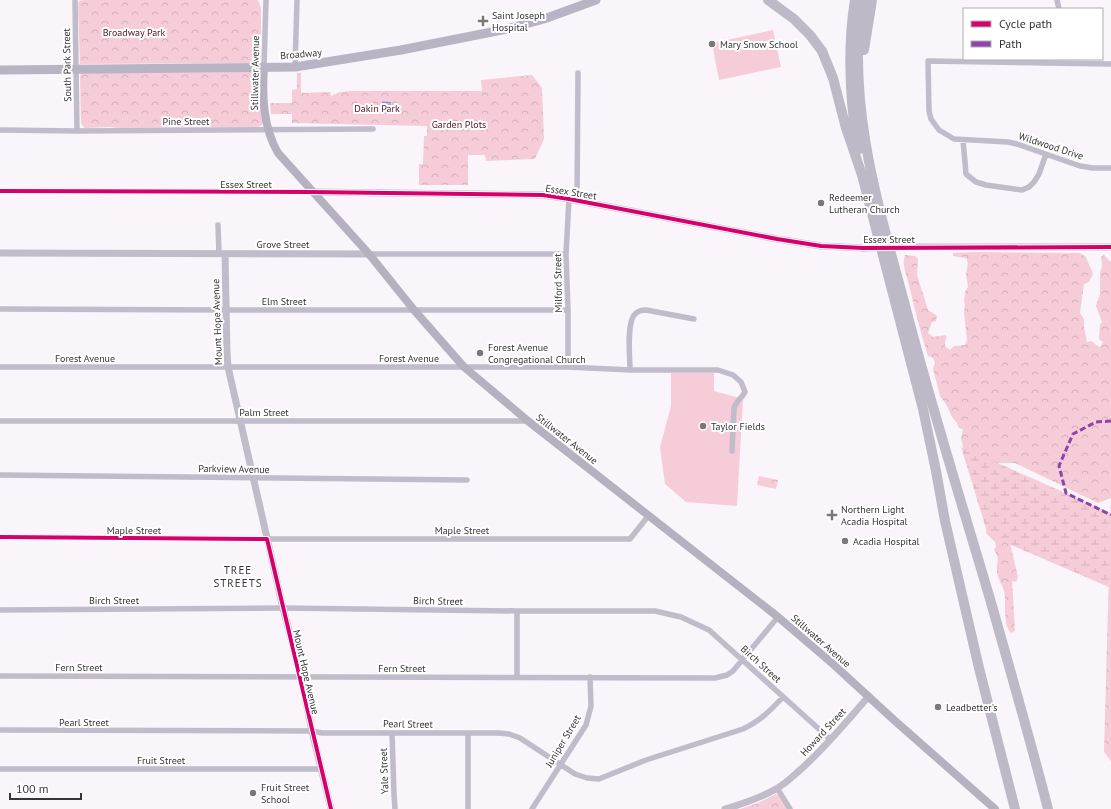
<svg xmlns="http://www.w3.org/2000/svg" width="1111" height="809" font-family="'PT Sans',sans-serif">
  <defs>
    <pattern id="forest-crowns" width="20" height="18" patternUnits="userSpaceOnUse"><rect width="20" height="18" fill="#f6ccd8"/><path d="M2 6a3 3 0 1 1 6 0M12 15a3 3 0 1 1 6 0" fill="none" stroke="#d4b0ba"/></pattern>
    <pattern id="wetland-marsh" width="20" height="14" patternUnits="userSpaceOnUse"><rect width="20" height="14" fill="#f6ccd8"/><path d="M1 5h8M5 5V1M11 12h8M15 12V8" fill="none" stroke="#d4b0ba"/></pattern>
    <pattern id="water-rules" width="6" height="5" patternUnits="userSpaceOnUse"><rect width="6" height="5" fill="#a8b4f2"/><path d="M0 2.5h6" fill="none" stroke="#8a93c5"/></pattern>
  </defs>
  <rect width="100%" height="100%" fill="#f9f5fa"/>
  <path fill="url(#forest-crowns)" d="M83,0H258L261,8V60L260,63H255L81,64H80L78,5L79,1Z
    M255,72L259,76L260,79L263,122L262,125L258,127L117,128L110,127L86,128H84L81,123L80,77L81,73Z
    M297,73H301V93L330,92L331,96L340,92L351,91H482L481,80L532,75L542,88L544,139L535,159L486,161L485,155H468V185H419V164H423L424,136H427V126L292,123V114H271L270,103H292V90L297,89Z
    M975,252L1080,253L1086,257C1088,264 1091,267 1093,274L1089,282L1084,284L1080,313L1084,319V327L1087,342L1092,341L1096,345L1100,347L1103,342L1099,339L1100,325L1102,322L1096,306L1100,294V272L1102,266L1101,257L1104,255L1111,262V761L1104,752L1111,498L1098,503L1015,463H999L1008,535L1018,577L1016,582L1012,581L1015,631L1011,633C1002,623 1007,604 1004,591C1002,584 997,578 997,571C996,561 1001,560 994,550L996,546L995,542L986,533V525L982,509L977,501L979,479L964,451L961,438L963,430L958,427L957,423L952,417L947,406L940,396L933,369L935,363L933,358L928,356C921,334 915,311 910,289C908,278 901,266 905,255L915,256L918,259L917,275L928,310L937,316L936,321L932,322L928,333L933,337L945,335L947,337L945,342V346L950,350L954,346L965,345L967,340L964,313L965,304L964,301L965,292L968,287L966,274L968,263L966,258L953,256V253Z
    M759,476L778,480L776,489L757,485Z
    M776,794L779,796L787,809H740L758,803Z"/>
  <path fill="url(#wetland-marsh)" d="M961,447L1111,513V588L988,535Z"/>
  <path fill="#f6ccd8" d="M773,30L781,67L719,80L712,43Z
    M671,373H714V391L743,399L737,506L686,502L665,484L660,447L671,406Z"/>
  <path fill="url(#water-rules)" d="M382,101L391,102V114H382Z"/>
  <g fill="none" stroke-linecap="round" stroke-linejoin="round">
    <path stroke="#c0bcc9" stroke-width="5.5" d="M75,0L77,131
      M1057,0L1059,9
      M1111,64L928,61L929,111L931,119L939,130L954,139L1008,142L1017,144L1080,166L1093,168H1111
      M264,67L266,0
      M295,67L297,0
      M0,130L77,131L373,129
      M963,140L966,174L976,182L986,185L1022,190L1029,187L1034,182L1039,174L1046,154
      M0,191L314,192
      M577,200L578,73
      M218,225L219,254
      M369,254H566
      M0,309L227,310H568
      M0,367H568L630,370H718L733,375L741,382L745,392C742,398 736,401 734,408L732,451
      M568,367V310L566,254L569,199
      M630,370C630,358 626,323 635,314C638,311 642,310 646,310L694,319
      M0,421H528
      M0,475L467,480
      M0,537L267,539H630L649,515
      M0,610L283,608L519,611H655L681,617L709,630L830,739
      M0,676L715,678L727,675L733,671L778,617
      M517,677V611
      M0,730L312,731L322,733H499L509,734L520,738L575,774L587,778L599,779L646,760L743,729C760,721 771,710 783,697
      M392,733L394,794L395,809
      M0,769H322
      M777,788L790,809
      M468,809V734
      M532,809L586,725L591,706L590,677"/>
    <path stroke="#c0bcc9" stroke-width="7" d="M314,192L543,195L569,199L777,239L821,246L863,248
      M903,247H1111
      M0,253L369,254
      M225,254L227,353L228,367L283,608L301,677L312,731L331,809
      M725,809C742,804 760,798 776,789C785,784 792,777 800,770C825,748 846,722 869,696"/>
    <path stroke="#b5b1bf" stroke-width="8" d="M264,67C262,96 263,127 278,153L369,254L414,310L464,367L528,421L778,617L833,664L894,720L995,809"/>
    <path stroke="#b8b4c3" stroke-width="9" d="M0,70L295,67L401,50L507,29L544,19L596,0"/>
    <path stroke="#bdb9c6" stroke-width="10" d="M768,0L794,19L810,35L822,51L833,78L846,128L862,175L923,409L936,471L945,521L960,586L979,668L1015,809
      M855,0C847,49 850,101 858,150
      M862,0C846,107 880,211 907,313C932,409 962,504 990,599C1010,669 1030,739 1048,809
      M864,50L872,0"/>
    <path stroke="#c0bcc9" stroke-width="7" d="M863,248L903,247"/>
    <path stroke="#8e44ad" stroke-width="3" stroke-dasharray="6 3" stroke-linecap="butt" d="M1111,421L1096,422L1073,434L1059,466L1066,493L1111,515"/>
    <g stroke="#fff" stroke-width="6">
      <path id="cycleway" d="M0,191L309,192L543,195L569,199L777,239L821,246L863,248L1111,247
        M0,537L267,539L331,809"/>
    </g>
    <use href="#cycleway" stroke="#d6006c" stroke-width="4"/>
  </g>
  <g fill="#7b777b" stroke="#fff" stroke-width="1.5">
    <path d="M481 15h4v4h4v4h-4v4h-4v-4h-4v-4h4z"/>
    <circle cx="712" cy="44" r="4"/>
    <circle cx="821" cy="203" r="4"/>
    <circle cx="480" cy="353" r="4"/>
    <circle cx="703" cy="426" r="4"/>
    <path d="M830 509h4v4h4v4h-4v4h-4v-4h-4v-4h4z"/>
    <circle cx="845" cy="541" r="4"/>
    <circle cx="938" cy="707" r="4"/>
    <circle cx="253" cy="793" r="4"/>
  </g>
  <g text-anchor="middle" dominant-baseline="central" stroke-width="4" stroke-linejoin="round" paint-order="stroke">
    <g font-size="10" fill="#373337" stroke="#fff" text-anchor="start">
      <text x="492" y="15">Saint Joseph<tspan x="492" dy="12">Hospital</tspan></text>
      <text x="720" y="44">Mary Snow School</text>
      <text x="829" y="197">Redeemer<tspan x="829" dy="12">Lutheran Church</tspan></text>
      <text x="488" y="347">Forest Avenue<tspan x="488" dy="12">Congregational Church</tspan></text>
      <text x="711" y="426">Taylor Fields</text>
      <text x="841" y="509">Northern Light<tspan x="841" dy="12">Acadia Hospital</tspan></text>
      <text x="853" y="541">Acadia Hospital</text>
      <text x="946" y="707">Leadbetter's</text>
      <text x="261" y="787">Fruit Street<tspan x="261" dy="12">School</tspan></text>
    </g>
    <g font-size="10" fill="#511228" stroke="#fff">
      <text x="134" y="32">Broadway Park</text>
      <text x="377" y="108">Dakin Park</text>
      <text x="459" y="124">Garden Plots</text>
    </g>
    <g font-size="10" fill="#373337" stroke="#fff">
      <text transform="translate(301 54) rotate(-5)">Broadway</text>
      <text transform="translate(67 65) rotate(-91)">South Park Street</text>
      <text transform="translate(255 73) rotate(-89)">Stillwater Avenue</text>
      <text x="186" y="121">Pine Street</text>
      <text transform="translate(1051 146) rotate(18)">Wildwood Drive</text>
      <text x="246" y="184">Essex Street</text>
      <text transform="translate(571 192) rotate(9)">Essex Street</text>
      <text x="889" y="239">Essex Street</text>
      <text x="283" y="244">Grove Street</text>
      <text transform="translate(558 283) rotate(-91)">Milford Street</text>
      <text x="284" y="301">Elm Street</text>
      <text transform="translate(217 322) rotate(-92)">Mount Hope Avenue</text>
      <text x="85" y="358">Forest Avenue</text>
      <text x="409" y="358">Forest Avenue</text>
      <text x="264" y="412">Palm Street</text>
      <text transform="translate(567 439) rotate(38)">Stillwater Avenue</text>
      <text transform="translate(234 469) rotate(1)">Parkview Avenue</text>
      <text x="134" y="530">Maple Street</text>
      <text x="462" y="530">Maple Street</text>
      <text x="114" y="600">Birch Street</text>
      <text transform="translate(438 601) rotate(1)">Birch Street</text>
      <text transform="translate(821 641) rotate(41)">Stillwater Avenue</text>
      <text transform="translate(761 664) rotate(42)">Birch Street</text>
      <text x="79" y="667">Fern Street</text>
      <text x="402" y="668">Fern Street</text>
      <text transform="translate(306 672) rotate(77)">Mount Hope Avenue</text>
      <text x="84" y="722">Pearl Street</text>
      <text transform="translate(408 724) rotate(1)">Pearl Street</text>
      <text transform="translate(823 732) rotate(-47)">Howard Street</text>
      <text transform="translate(563 741) rotate(-59)">Juniper Street</text>
      <text x="161" y="760">Fruit Street</text>
      <text transform="translate(384 771) rotate(-92)">Yale Street</text>
    </g>
    <g font-size="11" letter-spacing="1" fill="#373337" stroke="#fff">
      <text x="238" y="570">TREE<tspan x="238" dy="13">STREETS</tspan></text>
    </g>
  </g>
  <rect x="963" y="8" width="140" height="52" fill="#ffffff" stroke="#afadaf"/>
  <rect x="971" y="21" width="20" height="6" fill="#d6006c" stroke="#afadaf"/>
  <text x="999" y="28" font-size="12" fill="#373337">Cycle path</text>
  <rect x="971" y="41" width="20" height="6" fill="#8e44ad" stroke="#afadaf"/>
  <text x="999" y="48" font-size="12" fill="#373337">Path</text>
  <path d="M10 793v6h71v-6" fill="none" stroke="#373337" stroke-width="2"/>
  <text x="16" y="793" font-size="12" fill="#373337" stroke="#ffffff" stroke-width="3" paint-order="stroke">100 m</text>
</svg>
